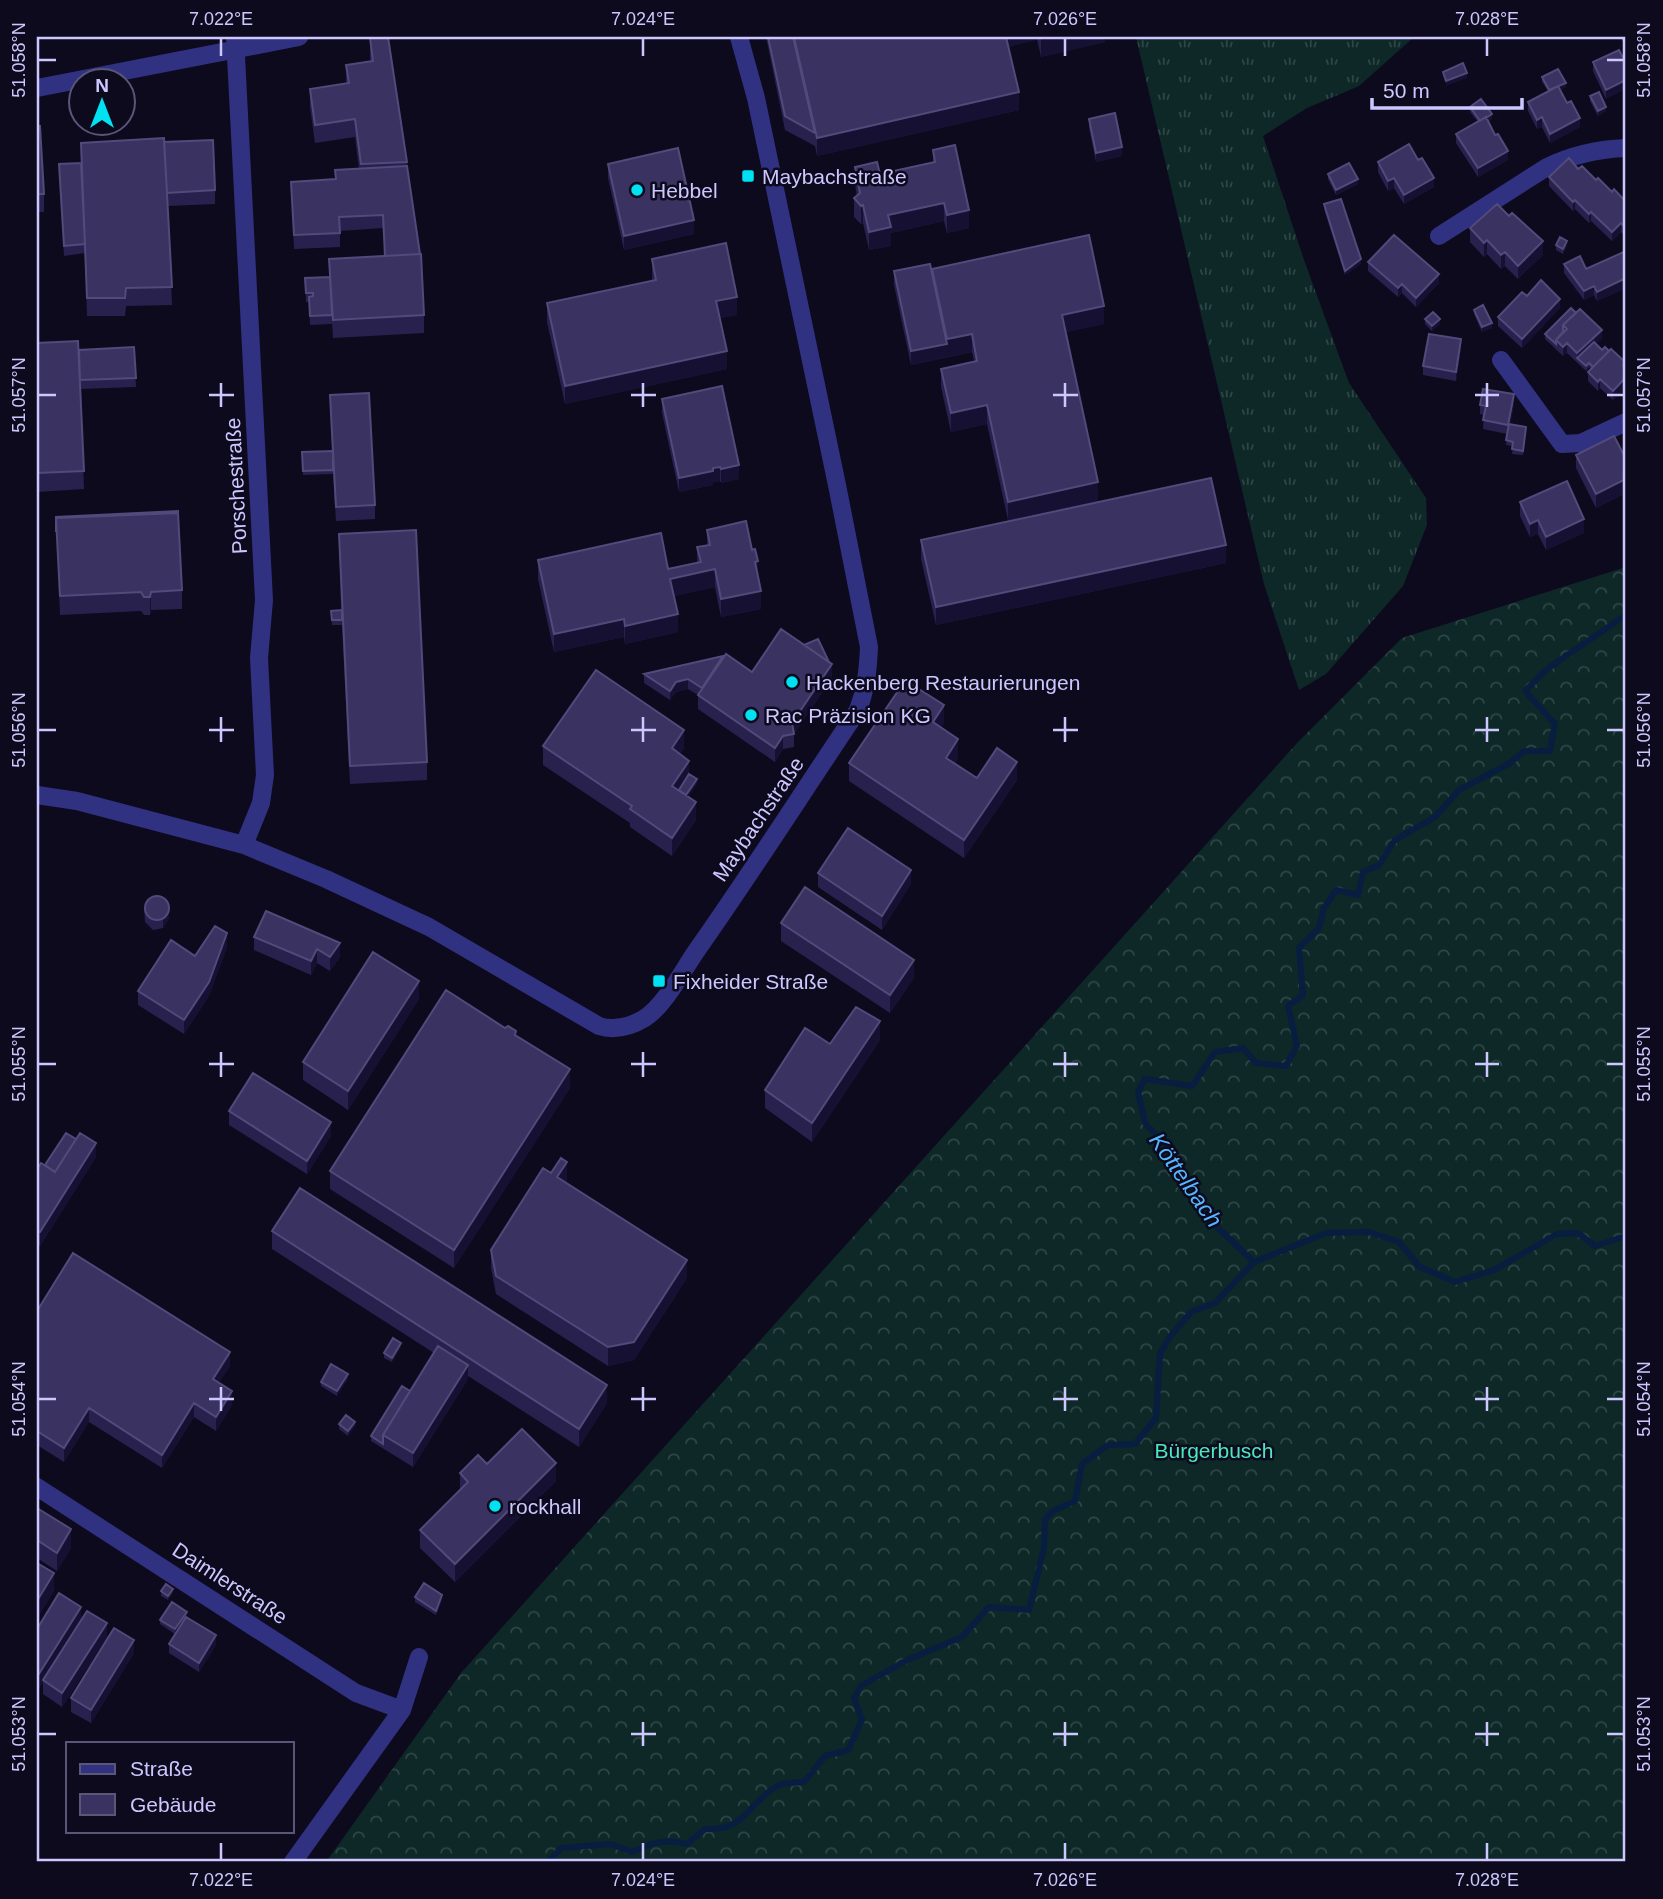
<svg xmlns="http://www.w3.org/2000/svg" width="1663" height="1899" font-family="Arial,sans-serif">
  <defs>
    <pattern id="grass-tufts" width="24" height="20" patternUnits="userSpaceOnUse" patternTransform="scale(1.75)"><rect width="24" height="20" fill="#0d2827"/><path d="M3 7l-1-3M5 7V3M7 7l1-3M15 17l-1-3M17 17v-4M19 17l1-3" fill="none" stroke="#2f4647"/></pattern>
    <pattern id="forest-crowns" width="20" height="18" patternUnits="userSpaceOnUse" patternTransform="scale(1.75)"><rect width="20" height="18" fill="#0d2827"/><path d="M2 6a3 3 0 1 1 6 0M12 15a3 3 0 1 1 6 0" fill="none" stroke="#2f4647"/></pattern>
  </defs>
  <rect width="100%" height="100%" fill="#0d0a1e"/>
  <path fill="url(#grass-tufts)" d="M1136,37H1414L1359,86L1307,108L1263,136L1304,260L1349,383L1426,498L1427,525L1403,586L1326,674L1299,690L1264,584Z"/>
  <path fill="url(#forest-crowns)" d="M1626,567V1862H326L461,1673L1298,742L1402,638Z"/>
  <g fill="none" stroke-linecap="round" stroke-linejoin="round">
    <path stroke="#071e40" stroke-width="6" d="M1254,1262L1326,1233L1369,1232L1399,1242L1420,1267L1455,1282L1494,1270L1557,1234L1578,1233L1595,1246L1626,1236
      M548,1862L561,1848L611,1844L632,1852C651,1843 666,1838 687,1844L705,1829C747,1831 746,1804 777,1786C784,1782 796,1783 804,1782L825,1756L848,1750L862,1720L854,1698L861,1686L907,1660L962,1637L989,1607L1029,1610L1044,1548L1045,1519L1053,1511L1075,1501L1082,1464L1108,1445L1135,1444L1156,1418L1160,1354L1169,1338L1191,1312L1215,1303L1254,1262L1216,1226L1160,1139L1145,1123L1138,1092L1145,1079L1192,1086L1215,1052L1243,1048L1256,1063L1286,1066L1297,1046L1288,1006L1303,995L1299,948L1319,928L1324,908L1336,890L1358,895L1363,872L1379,865L1395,840L1435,817L1459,790L1510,763L1524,751H1550L1555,724L1525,691L1547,669L1626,615"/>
    <path stroke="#313181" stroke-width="18" d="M235,37L264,600L259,658L265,775L261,803L244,845
      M37,88L299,37
      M1439,236L1547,167C1572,155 1598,149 1626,148
      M1501,360L1562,444L1581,443L1626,422
      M37,795L77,801L244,845L326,879L429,927L599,1026C615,1031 630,1027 645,1018C665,1005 683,970 697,950C752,872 804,790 858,710C866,689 868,670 869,647L837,485L756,98L739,37
      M37,1487L356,1693L402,1710
      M293,1862L402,1710L419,1657"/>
  </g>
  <path fill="#28214e" d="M766,37H1105V42L1041,57L1037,39L1008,47L1019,110L817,156L815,146L785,130Z
    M370,38L407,162L424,315V333L333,338L332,322V324L310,325L309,302H306L305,278L329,277V259L385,256L383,228L340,231V247L294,249L291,182L335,179V170L359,169L355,137L315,143L310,107V89L346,83V65L370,61Z
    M1593,62L1626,64L1606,99L1593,71Z
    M1542,77L1566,87L1560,90L1580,127L1550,143L1542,127L1537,129L1528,111V102L1548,91L1542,82Z
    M1590,96L1606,111L1598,116L1590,101Z
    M1470,107L1492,118L1488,122L1508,160L1478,177L1456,143V134L1478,122L1470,112Z
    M1089,119L1122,156L1096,162L1089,128Z
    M37,126L44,194V212H37Z
    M164,142L215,190V204L168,206L172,305L126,306L125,316H87L85,253L64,256L59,164L81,163V143Z
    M933,150L969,228L947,233L944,221L891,233V246L869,250L863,223L861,224L854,217V198L857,196L855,185V167L880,174L933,163Z
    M1418,160L1434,187L1404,204L1394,188L1388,191L1378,172V162Z
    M608,164L694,234L624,250L608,178Z
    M1578,169L1626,202L1624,235L1621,232L1612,241L1591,221L1589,223L1575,209L1573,211L1549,186V177Z
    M1328,174L1358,184L1336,195L1328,179Z
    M1324,204L1361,264L1345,275L1324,209Z
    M1470,228L1543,255L1518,279L1505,266L1501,269L1487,254L1484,257L1470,242Z
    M1556,245L1567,246L1563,254L1556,250Z
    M1626,251V288L1597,301L1594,295L1584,300L1564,273V264L1586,269Z
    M652,259L737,315L720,318L727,369L565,404L547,322V303L652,281Z
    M1368,262L1439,283L1416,307L1402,293L1398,297L1368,271Z
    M894,271L932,272L1104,324L1066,332L1098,501L1008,520L987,424L951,432L941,387V369L974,361L972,352L911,365L894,285Z
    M1527,296L1560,308L1522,348L1498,326V317Z
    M1571,308L1602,339L1596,344L1626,368V387L1613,400L1600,388L1598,391L1588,381V372L1591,369L1589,367L1586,371L1567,353L1563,356L1545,339V334Z
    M1474,310L1492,328L1482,332L1474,314Z
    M1425,319L1440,324L1432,331L1425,324Z
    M37,343L79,350L134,347L136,387L81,389L84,489L37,492Z
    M1461,348L1456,381L1423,375V366Z
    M330,395L375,505V519L336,521L333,474L303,475L302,452L332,451Z
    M662,399L739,479L721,483L720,481L713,482V485L679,492L662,413Z
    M1514,404L1510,424L1526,432L1523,455L1512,454L1513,446L1506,445L1507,434L1483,429L1484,415L1480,414V405Z
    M1626,447V493L1596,508L1576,468V455L1623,453V448Z
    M1520,502L1584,533L1546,550L1538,534L1530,537L1520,516Z
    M56,517L182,590V609L151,610L150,615H144L141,611L60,615Z
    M707,530L758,577L761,609L721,617L715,587L674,596L678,632L625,644L624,637L554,652L538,579V560L668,569L697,563V547L707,545Z
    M339,534L427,762V780L350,784L342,625H332L331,615L341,610Z
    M921,540L1226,563L936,625L921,559Z
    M752,672L832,678L794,734V747L783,749L775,762L698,709V695L688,689L676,692L670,700L644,683V674Z
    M944,723L941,728L958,758L955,763L977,778L1017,780L964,858L849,781V763Z
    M543,746L684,748L680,754L689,774L697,784L688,796L696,820L672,856L630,827V823L543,765Z
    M818,873L911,884L882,930L818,887Z
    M144,908L169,918L163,928L153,930L145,922Z
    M266,911L340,957L330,971L317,963L311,975L254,950V937Z
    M781,923L914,978L890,1013L781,941Z
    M227,947L209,996L184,1034L138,1005V991L195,956Z
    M419,999L348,1110L303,1080V1062Z
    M516,1035L570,1088L454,1268L330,1189V1171Z
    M880,1040L812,1142L765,1108V1090L830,1044Z
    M229,1111L331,1136L307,1174L229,1125Z
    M96,1157L40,1246L37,1244V1169L45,1165Z
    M551,1173L567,1180L566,1182L687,1278L634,1360L608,1366L496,1294L491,1268V1250Z
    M272,1231L607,1403L579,1447L468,1376V1379L413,1467L371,1441V1436L410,1391L434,1353L272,1249Z
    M37,1311L230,1366L219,1382L232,1405L216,1431L194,1417L162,1468L89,1422L64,1462L37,1445Z
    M401,1347L392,1362L384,1358V1353Z
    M348,1379L337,1396L321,1386V1382Z
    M339,1424L355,1426L348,1436L339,1429Z
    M487,1464L556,1481L455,1582L420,1548V1530L460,1490V1473Z
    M37,1508L71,1548L57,1571L37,1558Z
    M161,1591L173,1593L168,1600L161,1596Z
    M415,1597L442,1600L436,1615L415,1602Z
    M187,1616L216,1645L199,1672L169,1653V1644L175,1634L160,1624V1620Z
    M81,1620L107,1637L62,1707L43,1694V1682L37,1691V1629Z
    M134,1653L91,1723L71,1712V1698Z"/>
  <path fill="#161033" d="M1012,37H1037V40L1004,48V38Z
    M1048,37H1105V42L1041,57V38Z
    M1467,73V78L1446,86V81Z
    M1626,80V89L1606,99V90Z
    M1566,83V87L1550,96V91Z
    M1019,92V110L817,156V138Z
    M1606,107V111L1598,116V111Z
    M1492,114V118L1481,127V122Z
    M1542,117V127L1537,129V120Z
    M1580,118V127L1550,143V134Z
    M1122,147V156L1096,162V153Z
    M1508,151V160L1478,177V168Z
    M1394,178V188L1388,191V181Z
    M1434,178V187L1404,204V195Z
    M1358,179V184L1336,195V190Z
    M1575,200V209L1573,211V202Z
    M944,203V221L891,233V246L869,250V232L888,215Z
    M863,205V223L861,224V206Z
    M969,210V228L947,233V215Z
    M1591,212V221L1589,223V214Z
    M694,220V234L624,250V236Z
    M1621,223V232L1612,241V232Z
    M1626,224V233L1624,235V226Z
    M1487,240V254L1484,257V243Z
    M1543,241V255L1518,279V266Z
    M1567,241V246L1563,254V249Z
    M1505,252V266L1501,269V255Z
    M1361,259V264L1345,275V271Z
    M1439,274V283L1416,307V298Z
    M1626,278V288L1597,301V292Z
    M1402,284V293L1398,297V288Z
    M1594,286V295L1584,300V291Z
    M737,297V315L716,319V301Z
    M1560,299V308L1522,348V339Z
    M1104,306V324L1062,333V315Z
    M1440,319V324L1432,331V326Z
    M1492,323V328L1482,332V327Z
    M1602,330V339L1579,360L1577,358V353Z
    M972,334V352L947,357V339Z
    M1461,339V348L1456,381V372Z
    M1567,343V353L1563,356V347Z
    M947,344V357L911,365V351Z
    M727,351V369L565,404V386Z
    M1626,377V387L1613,400V391Z
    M1600,379V388L1598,391V382Z
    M1514,394V404L1508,434V425Z
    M987,405V424L951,432V413Z
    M739,465V479L721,483V469Z
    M720,467V481L713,482V485L679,492V478Z
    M1626,479V493L1596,508V494Z
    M1098,482V501L1008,520V502Z
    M1584,519V533L1546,550V537Z
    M1538,520V534L1530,537V524Z
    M1226,545V563L936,625V607Z
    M758,561V580L755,562Z
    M715,569V587L670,597V579Z
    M761,591V609L721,617V599Z
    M151,592V610L150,615V597Z
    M678,614V632L625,644V626Z
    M624,619V637L554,652V634Z
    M832,664V678L794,734L792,723Z
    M688,679V689L676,692L670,700V691L676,682Z
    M944,705V723L933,740V722Z
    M684,730V748L672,767V748Z
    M783,736V749L775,762V748Z
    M958,739V758L946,776V758Z
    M689,761V779L672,799V786Z
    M1017,762V780L964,858V840Z
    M697,779V784L680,809V805Z
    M696,802V820L672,856V838Z
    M911,870V884L882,930V916Z
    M169,909V918L163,928V919Z
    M227,933V947L209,996L184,1034V1020Z
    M340,943V957L330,971V957Z
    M317,949V963L311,975V961Z
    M914,960V978L890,1013V995Z
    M419,981V999L348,1110V1091Z
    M880,1021V1040L812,1142V1123Z
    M570,1069V1088L454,1268V1250Z
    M331,1122V1136L307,1174V1161Z
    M96,1143V1157L40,1246V1232Z
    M567,1162V1180L557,1195V1177Z
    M687,1260V1278L634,1360L608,1366V1347Z
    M401,1343V1347L392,1362V1358Z
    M230,1352V1366L213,1392V1379Z
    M468,1365V1379L413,1467V1453Z
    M348,1374V1379L337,1396V1391Z
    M607,1385V1403L579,1447V1429Z
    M232,1391V1405L216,1431V1417Z
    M194,1403V1417L162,1468V1455Z
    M89,1408V1422L64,1462V1448Z
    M355,1422V1426L348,1436V1431Z
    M556,1463V1481L455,1582V1564Z
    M71,1529V1548L57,1571V1553Z
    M54,1573V1592L37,1619V1601Z
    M173,1589V1593L168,1600V1596Z
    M442,1595V1600L436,1615V1611Z
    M81,1607V1621L37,1691V1677Z
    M187,1612V1616L175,1634V1629Z
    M107,1623V1637L62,1707V1693Z
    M216,1635V1645L199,1672V1663Z
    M134,1640V1653L91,1723V1710Z"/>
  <path fill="#3a3261" stroke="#514a7a" stroke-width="2" d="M381,37H388L407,162L361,164L355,119L315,125L310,89L349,83L346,65L373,61L370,38Z
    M768,37H793L815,133L785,116Z
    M794,37H1006L1019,92L817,138Z
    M1622,37H1626V46Z
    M1619,50L1626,64V80L1606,90L1593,62Z
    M1463,63L1467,73L1446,81L1443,72Z
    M1558,69L1566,83L1549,90L1542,77Z
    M1558,86L1567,103L1571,101L1580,118L1550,134L1542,117L1537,120L1528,102Z
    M1599,92L1606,107L1598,111L1590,96Z
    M1481,99L1492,114L1486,118V117L1480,121L1470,107Z
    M1115,113L1122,147L1096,153L1089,119Z
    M1486,117L1495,135L1498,134L1508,151L1478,168L1456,134Z
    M37,126H40L44,194H37Z
    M164,138L172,287L126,288L125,298H87L81,143Z
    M213,140L215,190L167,193L164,142Z
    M1409,144L1418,160L1422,158L1434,178L1404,195L1394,178L1388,181L1378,162Z
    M955,145L969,210L947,215L944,203L888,215L891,227L869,232L863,205L861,206L854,198L860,193L855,167L877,162L880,174L935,162L933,150Z
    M678,148L694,220L624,236L608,164Z
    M1569,158L1578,169L1582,166L1596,180L1598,178L1612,192L1614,189L1626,202V224L1624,226L1621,223L1612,232L1591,212L1589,214L1575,200L1573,202L1549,177Z
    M81,163L85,244L64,246L59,164Z
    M1349,163L1358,179L1336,190L1328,174Z
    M407,166L420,254L385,256L383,215L339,217L340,233L294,235L291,182L336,179L335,170Z
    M1341,199L1361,259L1345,271L1324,204Z
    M1497,204L1509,216L1512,213L1543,241L1518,266L1505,252L1501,255L1487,240L1484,243L1470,228Z
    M1089,235L1104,306L1062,315L1098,482L1008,502L987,405L951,413L941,369L977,361L972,334L947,339L932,269Z
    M1394,235L1439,274L1416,298L1402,284L1398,288L1368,262Z
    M1560,237L1567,241L1563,249L1556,245Z
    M726,243L737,297L716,301L727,351L565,386L547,303L656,280L652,259Z
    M1626,251V278L1597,292L1594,286L1584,291L1564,264L1580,256L1586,269Z
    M421,254L424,315L333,320L329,259Z
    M930,264L947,344L911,351L894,271Z
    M330,277L332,315L310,316L309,297L313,296V293H306L305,278Z
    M1541,280L1560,299L1522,339L1498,317L1522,292L1527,296Z
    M1483,305L1492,323L1482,327L1474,310Z
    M1571,308L1576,313L1563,325V330L1564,331L1556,340V344L1545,334Z
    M1580,309L1602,330L1577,353L1567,343L1563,347L1556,340L1567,329L1563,325Z
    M1433,312L1440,319L1432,326L1425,319Z
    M1429,334L1461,339L1456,372L1423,366Z
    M78,341L84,471L37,473V343Z
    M1594,342L1602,350L1605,347L1609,351L1593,367L1589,363L1586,366L1577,358Z
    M134,347L136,378L80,380L79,350Z
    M1611,349L1625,362L1623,365L1626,368V377L1613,391L1600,379L1598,382L1588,372Z
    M722,386L739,465L721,469L720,467L713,468V471L679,478L662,399Z
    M1483,389L1514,394L1508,425L1483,420L1486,406L1480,405Z
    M369,393L375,505L336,507L330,395Z
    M1509,424L1526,427L1523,451L1512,449L1513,442L1506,440Z
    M1614,436L1626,459V479L1596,494L1576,455Z
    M333,451V470L303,471L302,452Z
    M1211,478L1226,545L936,607L921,540Z
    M1567,481L1584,519L1546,537L1538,520L1530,524L1520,502Z
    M178,511V513L56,518V532V517Z
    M178,513L182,590L151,592L150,597H144L141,592L60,596L56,518Z
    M746,521L752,550L755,549L758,561L755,562L761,591L721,599L715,569L670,579L678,614L625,626L624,619L554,634L538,560L661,533L668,569L701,562L697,547L710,545L707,530Z
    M416,530L427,762L350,766L339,534Z
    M342,610V620H332L331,611Z
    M781,629L832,664L792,723L794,734L783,736L775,748L698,695L726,654L752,672Z
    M818,639L829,662L804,645Z
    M723,656L702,688L688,679L676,682L670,691L644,674Z
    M596,670L684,730L672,748L689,761L672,786L696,802L672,838L630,809L632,806L543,746Z
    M911,684L944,705L933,722L958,739L946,758L977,778L997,748L1017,762L964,840L849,763L898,691Z
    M689,774L697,779L686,795L679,790Z
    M848,828L911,870L882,916L818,873Z
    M805,887L914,960L890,995L781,923Z
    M145 908a12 12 0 1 1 24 0a12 12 0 1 1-24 0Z
    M266,911L340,943L330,957L317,949L311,961L254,937Z
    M215,926L227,933L209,982L184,1020L138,991L171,940L195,956Z
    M373,952L419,981L348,1091L303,1062Z
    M446,990L505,1028L508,1026L516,1031L515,1035L570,1069L454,1250L330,1171Z
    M856,1007L880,1021L812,1123L765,1090L805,1028L830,1044Z
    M253,1073L331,1122L307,1161L229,1111Z
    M66,1133L76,1139L55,1172L45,1165Z
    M80,1133L96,1143L40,1232L37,1231V1169L41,1163L55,1172Z
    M561,1158L567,1162L557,1177L687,1260L634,1342L608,1347L496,1276L491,1250L543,1168L551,1173Z
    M300,1188L607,1385L579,1429L272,1231Z
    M73,1253L230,1352L213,1379L232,1391L216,1417L194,1403L162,1455L89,1408L64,1448L37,1431V1311Z
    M393,1338L401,1343L392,1358L384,1353Z
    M438,1346L468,1365L413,1453L383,1435Z
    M331,1364L348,1374L337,1391L321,1382Z
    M402,1386L410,1391L383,1435V1444L371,1436Z
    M346,1415L355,1422L348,1431L339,1424Z
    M522,1429L556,1463L455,1564L420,1530L468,1482L460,1473L478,1455L487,1464Z
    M37,1508L71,1529L57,1553L37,1540Z
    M37,1563L54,1573L37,1601Z
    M424,1583L442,1595L436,1611L415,1597Z
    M166,1584L173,1589L168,1596L161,1591Z
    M59,1593L81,1607L37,1677V1629Z
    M172,1602L187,1612L175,1629L160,1620Z
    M87,1611L107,1623L62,1693L43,1680Z
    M186,1617L216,1635L199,1663L169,1644Z
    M114,1628L134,1640L91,1710L71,1698Z"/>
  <path fill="none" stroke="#ccc7ff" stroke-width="2.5" d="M221,38V56M643,38V56M1065,38V56M1487,38V56M38,60H56M1607,60H1624M221,383V407M643,383V407M1065,383V407M1487,383V407M38,395H56M209,395H234M631,395H656M1053,395H1078M1475,395H1499M1607,395H1624M221,717V742M643,717V742M1065,717V742M1487,717V742M38,730H56M209,730H234M631,730H656M1053,730H1078M1475,730H1499M1607,730H1624M221,1052V1077M643,1052V1077M1065,1052V1077M1487,1052V1077M38,1064H56M209,1064H234M631,1064H656M1053,1064H1078M1475,1064H1499M1607,1064H1624M221,1387V1411M643,1387V1411M1065,1387V1411M1487,1387V1411M38,1399H56M209,1399H234M631,1399H656M1053,1399H1078M1475,1399H1499M1607,1399H1624M643,1722V1746M1065,1722V1746M1487,1722V1746M38,1734H56M631,1734H656M1053,1734H1078M1475,1734H1499M1607,1734H1624M221,1843V1860M643,1843V1860M1065,1843V1860M1487,1843V1860"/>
  <g fill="#00e2f2" stroke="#0d0a1e" stroke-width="2.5">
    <rect x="741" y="169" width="14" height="14" rx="3.5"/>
    <circle cx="637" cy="190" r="7"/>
    <circle cx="792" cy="682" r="7"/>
    <circle cx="751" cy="715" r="7"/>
    <rect x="652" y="974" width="14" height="14" rx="3.5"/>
    <circle cx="495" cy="1506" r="7"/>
  </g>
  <g text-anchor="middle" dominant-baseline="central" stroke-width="5" stroke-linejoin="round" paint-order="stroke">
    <g font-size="21" fill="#ccc7ff" stroke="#0d0a1e" text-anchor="start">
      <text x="762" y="176">Maybachstraße</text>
      <text x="651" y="190">Hebbel</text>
      <text x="806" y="682">Hackenberg Restaurierungen</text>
      <text x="765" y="715">Rac Präzision KG</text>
      <text x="673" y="981">Fixheider Straße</text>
      <text x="509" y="1506">rockhall</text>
    </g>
    <g font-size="21" fill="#ccc7ff" stroke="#0d0a1e">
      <text transform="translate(236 486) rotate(-93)">Porschestraße</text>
      <text transform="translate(758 819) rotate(-56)">Maybachstraße</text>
      <text transform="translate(230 1583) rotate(33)">Daimlerstraße</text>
    </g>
    <g font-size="21" fill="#49e9bc" stroke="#0d0a1e">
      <text x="1214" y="1450">Bürgerbusch</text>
    </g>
    <g font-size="23" font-style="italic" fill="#55b6ff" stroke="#0d0a1e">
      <text transform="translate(1186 1180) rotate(55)">Köttelbach</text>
    </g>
  </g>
  <rect width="1663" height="1899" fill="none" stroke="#0d0a1e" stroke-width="77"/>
  <rect x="66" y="1742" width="228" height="91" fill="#0d0a1e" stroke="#595678" stroke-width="2"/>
  <rect x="80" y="1764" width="35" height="10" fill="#313181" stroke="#595678" stroke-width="2"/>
  <text x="130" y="1776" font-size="21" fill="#ccc7ff">Straße</text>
  <rect x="80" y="1794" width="35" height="21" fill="#3a3261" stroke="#595678" stroke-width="2"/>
  <text x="130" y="1812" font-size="21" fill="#ccc7ff">Gebäude</text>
  <g transform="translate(102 102)"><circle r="33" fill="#0d0a1e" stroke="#595678" stroke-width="2"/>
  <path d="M0-5L12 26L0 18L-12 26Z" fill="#00e2f2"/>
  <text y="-10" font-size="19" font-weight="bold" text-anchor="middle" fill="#ccc7ff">N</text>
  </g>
  <path d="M1372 98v10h150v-10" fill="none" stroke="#ccc7ff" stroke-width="3.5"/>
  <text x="1383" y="98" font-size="21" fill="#ccc7ff" stroke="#0d0a1e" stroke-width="5" paint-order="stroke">50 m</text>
  <rect x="38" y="38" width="1586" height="1822" fill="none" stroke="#ccc7ff" stroke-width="2.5"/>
  <g font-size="18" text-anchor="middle" fill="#ccc7ff">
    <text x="221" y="25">7.022°E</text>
    <text x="643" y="25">7.024°E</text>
    <text x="1065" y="25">7.026°E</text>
    <text x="1487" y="25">7.028°E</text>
    <text transform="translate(19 60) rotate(-90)" y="6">51.058°N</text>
    <text transform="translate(1644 60) rotate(-90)" y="6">51.058°N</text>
    <text transform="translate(19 395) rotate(-90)" y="6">51.057°N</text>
    <text transform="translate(1644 395) rotate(-90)" y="6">51.057°N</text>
    <text transform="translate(19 730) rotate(-90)" y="6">51.056°N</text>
    <text transform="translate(1644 730) rotate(-90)" y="6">51.056°N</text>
    <text transform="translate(19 1064) rotate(-90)" y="6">51.055°N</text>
    <text transform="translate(1644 1064) rotate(-90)" y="6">51.055°N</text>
    <text transform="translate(19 1399) rotate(-90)" y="6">51.054°N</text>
    <text transform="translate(1644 1399) rotate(-90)" y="6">51.054°N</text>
    <text transform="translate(19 1734) rotate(-90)" y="6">51.053°N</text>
    <text transform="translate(1644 1734) rotate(-90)" y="6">51.053°N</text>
    <text x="221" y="1886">7.022°E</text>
    <text x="643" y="1886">7.024°E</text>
    <text x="1065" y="1886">7.026°E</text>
    <text x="1487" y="1886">7.028°E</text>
  </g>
</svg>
